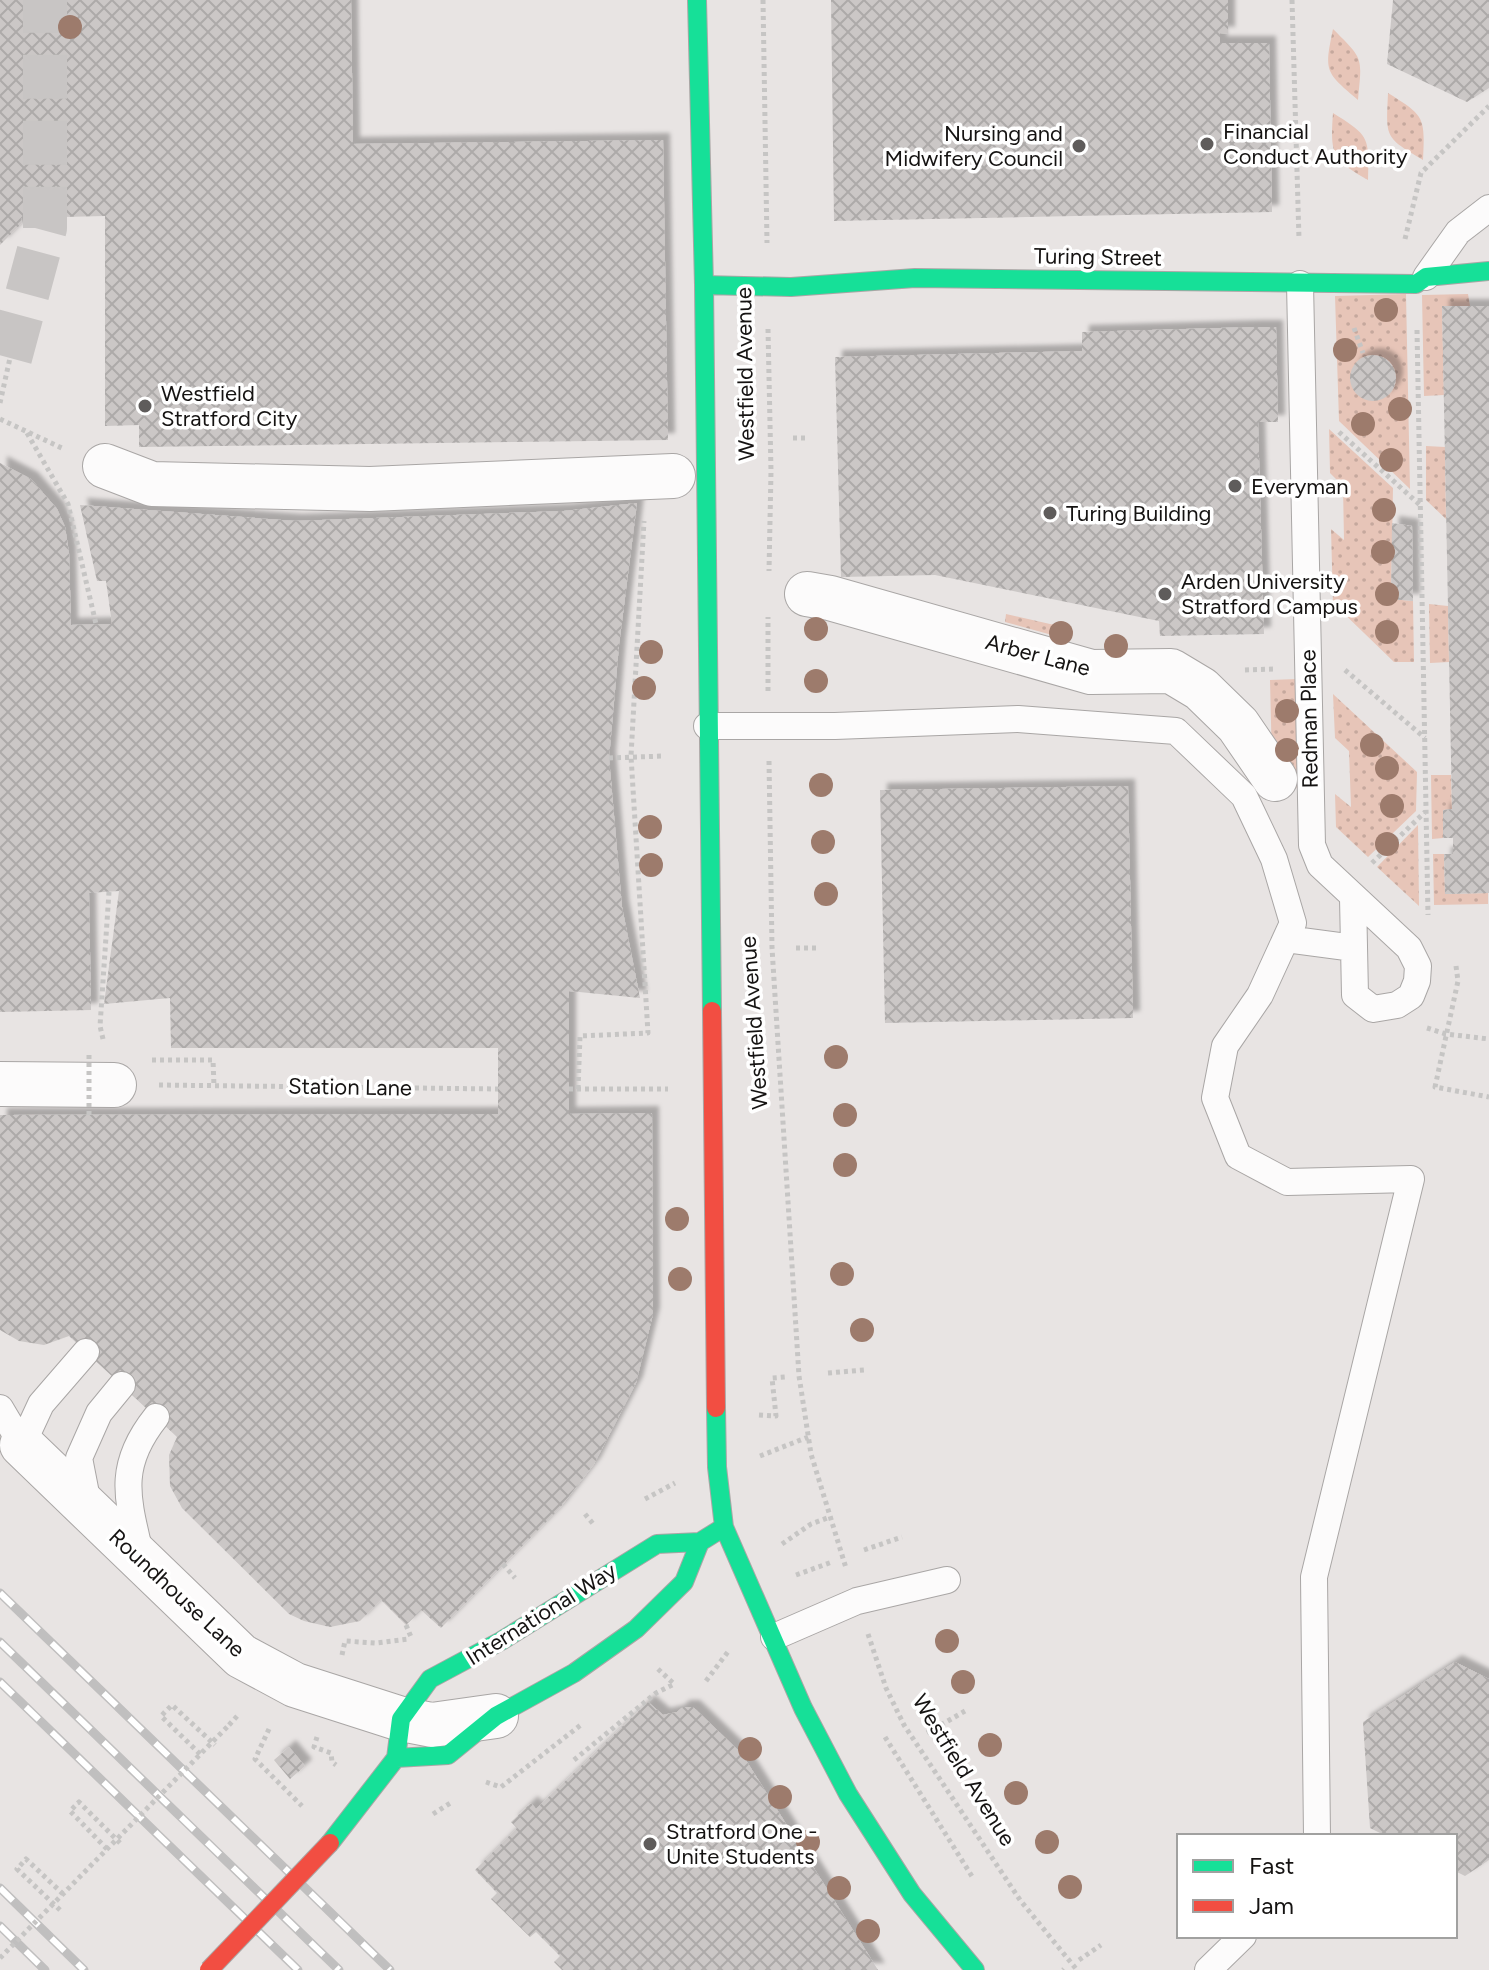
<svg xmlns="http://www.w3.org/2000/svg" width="1489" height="1970" font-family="Figtree,sans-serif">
  <defs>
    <pattern id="grass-dots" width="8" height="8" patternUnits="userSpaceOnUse" patternTransform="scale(2)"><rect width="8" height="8" fill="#e7c5b8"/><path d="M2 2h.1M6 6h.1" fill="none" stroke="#c5a89d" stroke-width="1.8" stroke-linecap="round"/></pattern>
    <pattern id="building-cross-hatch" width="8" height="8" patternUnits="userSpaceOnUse" patternTransform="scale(2)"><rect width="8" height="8" fill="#cbc7c6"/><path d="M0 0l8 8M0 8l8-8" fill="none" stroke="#adaaa9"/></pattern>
    <filter id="shadow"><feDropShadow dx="7" dy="-7" stdDeviation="2" flood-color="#0004"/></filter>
  </defs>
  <rect width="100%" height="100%" fill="#e8e4e3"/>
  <path fill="url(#grass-dots)" d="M1333,29C1364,60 1362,56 1358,100C1325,72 1324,72 1333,29Z
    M1388,93C1425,116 1425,117 1423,160C1384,137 1386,138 1388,93Z
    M1333,113C1370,136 1369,137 1368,180C1332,159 1330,155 1333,113Z
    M1406,294L1410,489L1339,421L1335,296Z
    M1468,294L1470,306L1442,307L1444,395L1424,396L1422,295Z
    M1329,429L1393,488L1391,599L1413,601L1414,662H1394L1333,603L1331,529L1344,540L1343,486L1330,473Z
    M1426,446L1445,447L1446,519L1426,500Z
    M1429,604L1448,606L1449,662L1430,663Z
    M1006,614L1072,629L1070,640L1005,622Z
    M1297,679L1299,790L1272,764L1270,680Z
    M1333,694L1417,772L1416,811L1368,857L1336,827L1335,794L1351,807L1349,751L1335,738Z
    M1431,775H1451L1452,809L1443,810V838L1432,839Z
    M1418,825L1419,906L1377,867Z
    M1433,854H1444L1445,894L1488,893V904L1434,905Z"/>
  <path fill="url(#building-cross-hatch)" filter="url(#shadow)" d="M0,0H351L353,144L663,140L668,440L139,447V425L105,426V216L21,218L22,223L0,245Z
    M831,0H1228V34L1220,33V43H1269L1272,212L834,221Z
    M1393,0H1489V88L1467,102L1387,64Z
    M1442,306H1489V893L1445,894L1444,854H1453V838H1443V810L1452,809Z
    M1255,327H1276L1278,422H1258L1264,634L1160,636L1159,621L935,575L841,577L835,357L1082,351V332Z
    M1350 378a23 23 0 1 1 46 0a23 23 0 1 1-46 0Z
    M0,463L31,479L57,509L65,527L69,553L71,625L112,624L106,581H97L80,505L295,521L564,511L637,503L619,645L609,758L622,907L640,998L569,991V1114L652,1113L653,1314L636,1383L594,1464L559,1509L441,1628L421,1610L406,1625L381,1600L360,1621L330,1627L304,1621L289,1614L182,1508L170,1486L169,1455L177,1437L69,1336L44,1345L19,1341L0,1330V1115L498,1114V1048H171L170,998L104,1004L119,891L89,893L91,1010L0,1012Z
    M1392,523L1412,526L1413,601L1391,599Z
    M1128,786L1133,1018L885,1023L880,790Z
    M1455,1662L1489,1679V1860L1465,1876L1455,1871V1836H1386L1370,1828L1363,1722Z
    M648,1702L663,1715L677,1712L683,1707H693L742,1754L878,1970H562L554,1962L560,1956L536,1932L530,1937L491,1899L497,1893L475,1870L517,1828L511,1822L531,1803L536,1809Z
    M289,1747L305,1766L290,1779L274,1760Z"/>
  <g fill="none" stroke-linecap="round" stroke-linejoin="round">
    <path stroke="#c8c5c4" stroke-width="44" stroke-dasharray="44 22" stroke-linecap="butt" d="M10,358L45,228V0"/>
    <g stroke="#a9a6a5" stroke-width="28">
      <path id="lane" d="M1426,277L1458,232L1489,208
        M1300,284L1312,845L1320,865L1409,948L1418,966L1417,981L1411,996L1397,1005L1373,1009L1355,995L1353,898
        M707,726H835L1018,719L1176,731L1244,796L1274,859L1293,923L1260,995L1225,1046L1215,1098L1238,1156L1287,1182L1411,1179L1314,1577L1317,1836
        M1286,939L1354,948
        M0,1408L22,1445
        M22,1445L41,1404L86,1352
        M88,1504L79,1458L99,1413L122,1385
        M140,1553C127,1497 117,1466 156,1417
        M774,1637L857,1601L947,1580
        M1208,1970L1243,1936"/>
    </g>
    <g stroke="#a9a6a5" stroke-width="46">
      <path id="street" d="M105,466L152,484L370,489L673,476
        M807,594L830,598L1091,672L1171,671L1201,689L1238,725L1275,779
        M0,1084L114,1085
        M22,1445L241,1656L295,1685L401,1719L432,1725L496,1716"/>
    </g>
    <g stroke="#a9a6a5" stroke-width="20">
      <path id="fast" d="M697,0L704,285L712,1011
        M704,285L791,287L915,278L1416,284L1426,277L1489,271
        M716,1408L717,1467L724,1527L803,1708L848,1794L912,1894L975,1970
        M396,1758L448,1755L496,1716L574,1673L636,1629L684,1582L700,1542
        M330,1843L396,1758L401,1719L430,1679L501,1641L657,1544L700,1542L724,1527"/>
    </g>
    <g stroke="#a9a6a5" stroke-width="20">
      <path id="jam" d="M712,1011L716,1408"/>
    </g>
    <path stroke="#c6c5c4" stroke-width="5" stroke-dasharray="4 4" stroke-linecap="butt" d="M763,0L767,243
      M1292,0L1299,239
      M1405,239L1421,173L1489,106
      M1354,328L1363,353
      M768,329L771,471L769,571
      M1417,330L1428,915
      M0,403L10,358
      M0,419L64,449
      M1339,432L1420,505
      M27,433L68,504L96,624
      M793,438H806
      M1245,670L1275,669
      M1345,670L1425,738
      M768,691V617
      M609,758L664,756
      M769,761L772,948L799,1376L811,1454L846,1568
      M1372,863L1425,812
      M796,948H819
      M1456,966L1458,981L1435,1087L1489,1097
      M1427,1028L1446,1034L1489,1039
      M103,1039L100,1026L109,892
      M152,1060H213L214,1086
      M159,1085L498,1089
      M569,1089H668
      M578,1089L580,1036L648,1033L631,756L644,521
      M828,1373L864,1370
      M759,1415L776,1416L772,1378L785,1377
      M760,1456L808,1437
      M645,1499L675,1483
      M585,1514L594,1525
      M782,1544L811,1524L830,1517
      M864,1550L902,1537
      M503,1564L515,1578
      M796,1575L832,1562
      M406,1625L411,1637
      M868,1634L886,1688L904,1725L1020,1900L1077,1970
      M342,1655L345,1641L376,1643L408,1639
      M706,1681L730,1649
      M229,1725L239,1714
      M269,1729L255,1759L302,1806
      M927,1733L965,1711
      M317,1737L314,1747L331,1753L332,1762L336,1765
      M885,1737L973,1878
      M200,1754L161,1716L172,1705L215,1745
      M574,1760L656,1693L674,1684L658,1669
      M486,1782L501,1787L582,1724
      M433,1814L452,1802
      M107,1849L70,1811L79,1802L120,1843
      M60,1910L17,1869L26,1859L63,1894
      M1079,1960L1101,1945
      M1063,1970L1064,1969"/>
    <use href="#lane" stroke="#fcfbfb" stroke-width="26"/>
    <use href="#street" stroke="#fcfbfb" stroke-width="44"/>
    <use href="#fast" stroke="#16e098" stroke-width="18"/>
    <use href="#jam" stroke="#f24e42" stroke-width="18"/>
    <g stroke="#c0bfbf" stroke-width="9">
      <path id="rail" d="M0,1593L390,1970
        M0,1642L339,1970
        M0,1682L298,1970
        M0,1888L84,1970
        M0,1926L45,1970"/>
    </g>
    <use href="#rail" stroke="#fff" stroke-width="6" stroke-dasharray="18" stroke-linecap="butt"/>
    <g stroke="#a9a6a5" stroke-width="20" stroke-linecap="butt">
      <path id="jam-bridge" d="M209,1970L330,1843"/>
    </g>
    <path stroke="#c6c5c4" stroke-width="5" stroke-dasharray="4 4" stroke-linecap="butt" d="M89,1055V1115
      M0,1958L229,1725"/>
    <use href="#jam-bridge" stroke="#f24e42" stroke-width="18"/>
  </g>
  <g fill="#9d7b6c">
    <circle cx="70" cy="27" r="12"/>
    <circle cx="1386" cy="310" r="12"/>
    <circle cx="1345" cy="350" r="12"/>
    <circle cx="1400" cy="409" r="12"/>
    <circle cx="1363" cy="424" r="12"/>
    <circle cx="1391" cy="460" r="12"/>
    <circle cx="1384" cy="510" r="12"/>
    <circle cx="1383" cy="552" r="12"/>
    <circle cx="1387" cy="594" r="12"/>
    <circle cx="816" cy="629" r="12"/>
    <circle cx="1387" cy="632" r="12"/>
    <circle cx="1061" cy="633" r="12"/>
    <circle cx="1116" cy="646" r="12"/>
    <circle cx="651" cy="652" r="12"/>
    <circle cx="816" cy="681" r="12"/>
    <circle cx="644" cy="688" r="12"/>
    <circle cx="1287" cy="711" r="12"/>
    <circle cx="1372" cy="745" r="12"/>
    <circle cx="1287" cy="750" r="12"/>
    <circle cx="1387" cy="768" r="12"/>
    <circle cx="821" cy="785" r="12"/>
    <circle cx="1392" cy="806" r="12"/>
    <circle cx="650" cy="827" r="12"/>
    <circle cx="823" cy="842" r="12"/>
    <circle cx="1387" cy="844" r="12"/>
    <circle cx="651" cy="865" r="12"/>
    <circle cx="826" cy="894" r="12"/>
    <circle cx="836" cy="1057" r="12"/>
    <circle cx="845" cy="1115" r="12"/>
    <circle cx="845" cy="1165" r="12"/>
    <circle cx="677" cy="1219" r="12"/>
    <circle cx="842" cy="1274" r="12"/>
    <circle cx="680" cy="1279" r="12"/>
    <circle cx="862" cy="1330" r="12"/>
    <circle cx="947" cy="1641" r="12"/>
    <circle cx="963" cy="1682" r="12"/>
    <circle cx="990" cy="1745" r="12"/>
    <circle cx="750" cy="1749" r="12"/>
    <circle cx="1016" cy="1793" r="12"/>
    <circle cx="780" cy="1797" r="12"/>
    <circle cx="808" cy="1842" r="12"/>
    <circle cx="1047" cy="1842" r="12"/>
    <circle cx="1070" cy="1887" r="12"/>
    <circle cx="839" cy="1888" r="12"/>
    <circle cx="868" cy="1931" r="12"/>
  </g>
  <g fill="#5f5c5b" stroke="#fff" stroke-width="3">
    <circle cx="1207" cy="144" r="8"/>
    <circle cx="1079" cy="146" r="8"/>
    <circle cx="145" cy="406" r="8"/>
    <circle cx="1235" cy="486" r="8"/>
    <circle cx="1050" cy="513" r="8"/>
    <circle cx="1165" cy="594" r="8"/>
    <circle cx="650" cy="1844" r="8"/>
  </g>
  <g text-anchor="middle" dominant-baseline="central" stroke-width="7" stroke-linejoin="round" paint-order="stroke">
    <g font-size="22" fill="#151312" stroke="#fff" text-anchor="start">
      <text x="1223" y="131">Financial<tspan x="1223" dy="25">Conduct Authority</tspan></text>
      <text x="1063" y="133" text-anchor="end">Nursing and<tspan x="1063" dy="25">Midwifery Council</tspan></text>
      <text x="161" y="393">Westfield<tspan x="161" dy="25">Stratford City</tspan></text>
      <text x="1251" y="486">Everyman</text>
      <text x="1066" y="513">Turing Building</text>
      <text x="1181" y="581">Arden University<tspan x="1181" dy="25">Stratford Campus</tspan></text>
      <text x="666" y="1831">Stratford One -<tspan x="666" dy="25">Unite Students</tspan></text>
    </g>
    <g font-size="22" fill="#151312" stroke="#fff">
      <text transform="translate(1098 257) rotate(1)">Turing Street</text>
      <text transform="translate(745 374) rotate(-91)">Westfield Avenue</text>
      <text transform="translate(1038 655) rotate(15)">Arber Lane</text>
      <text transform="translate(1309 719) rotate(-91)">Redman Place</text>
      <text transform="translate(754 1023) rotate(-94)">Westfield Avenue</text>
      <text transform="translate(350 1087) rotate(1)">Station Lane</text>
      <text transform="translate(177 1593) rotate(43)">Roundhouse Lane</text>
      <text transform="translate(541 1614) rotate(-32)">International Way</text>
      <text transform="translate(964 1770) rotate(58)">Westfield Avenue</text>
    </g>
  </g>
  <rect x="1177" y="1834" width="280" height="104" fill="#ffffff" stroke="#a1a1a0" stroke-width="2"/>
  <rect x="1193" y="1860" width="40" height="12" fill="#16e098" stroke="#a1a1a0" stroke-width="2"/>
  <text x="1249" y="1874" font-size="24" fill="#151312">Fast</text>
  <rect x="1193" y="1900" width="40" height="12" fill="#f24e42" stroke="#a1a1a0" stroke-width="2"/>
  <text x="1249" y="1914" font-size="24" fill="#151312">Jam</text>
</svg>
